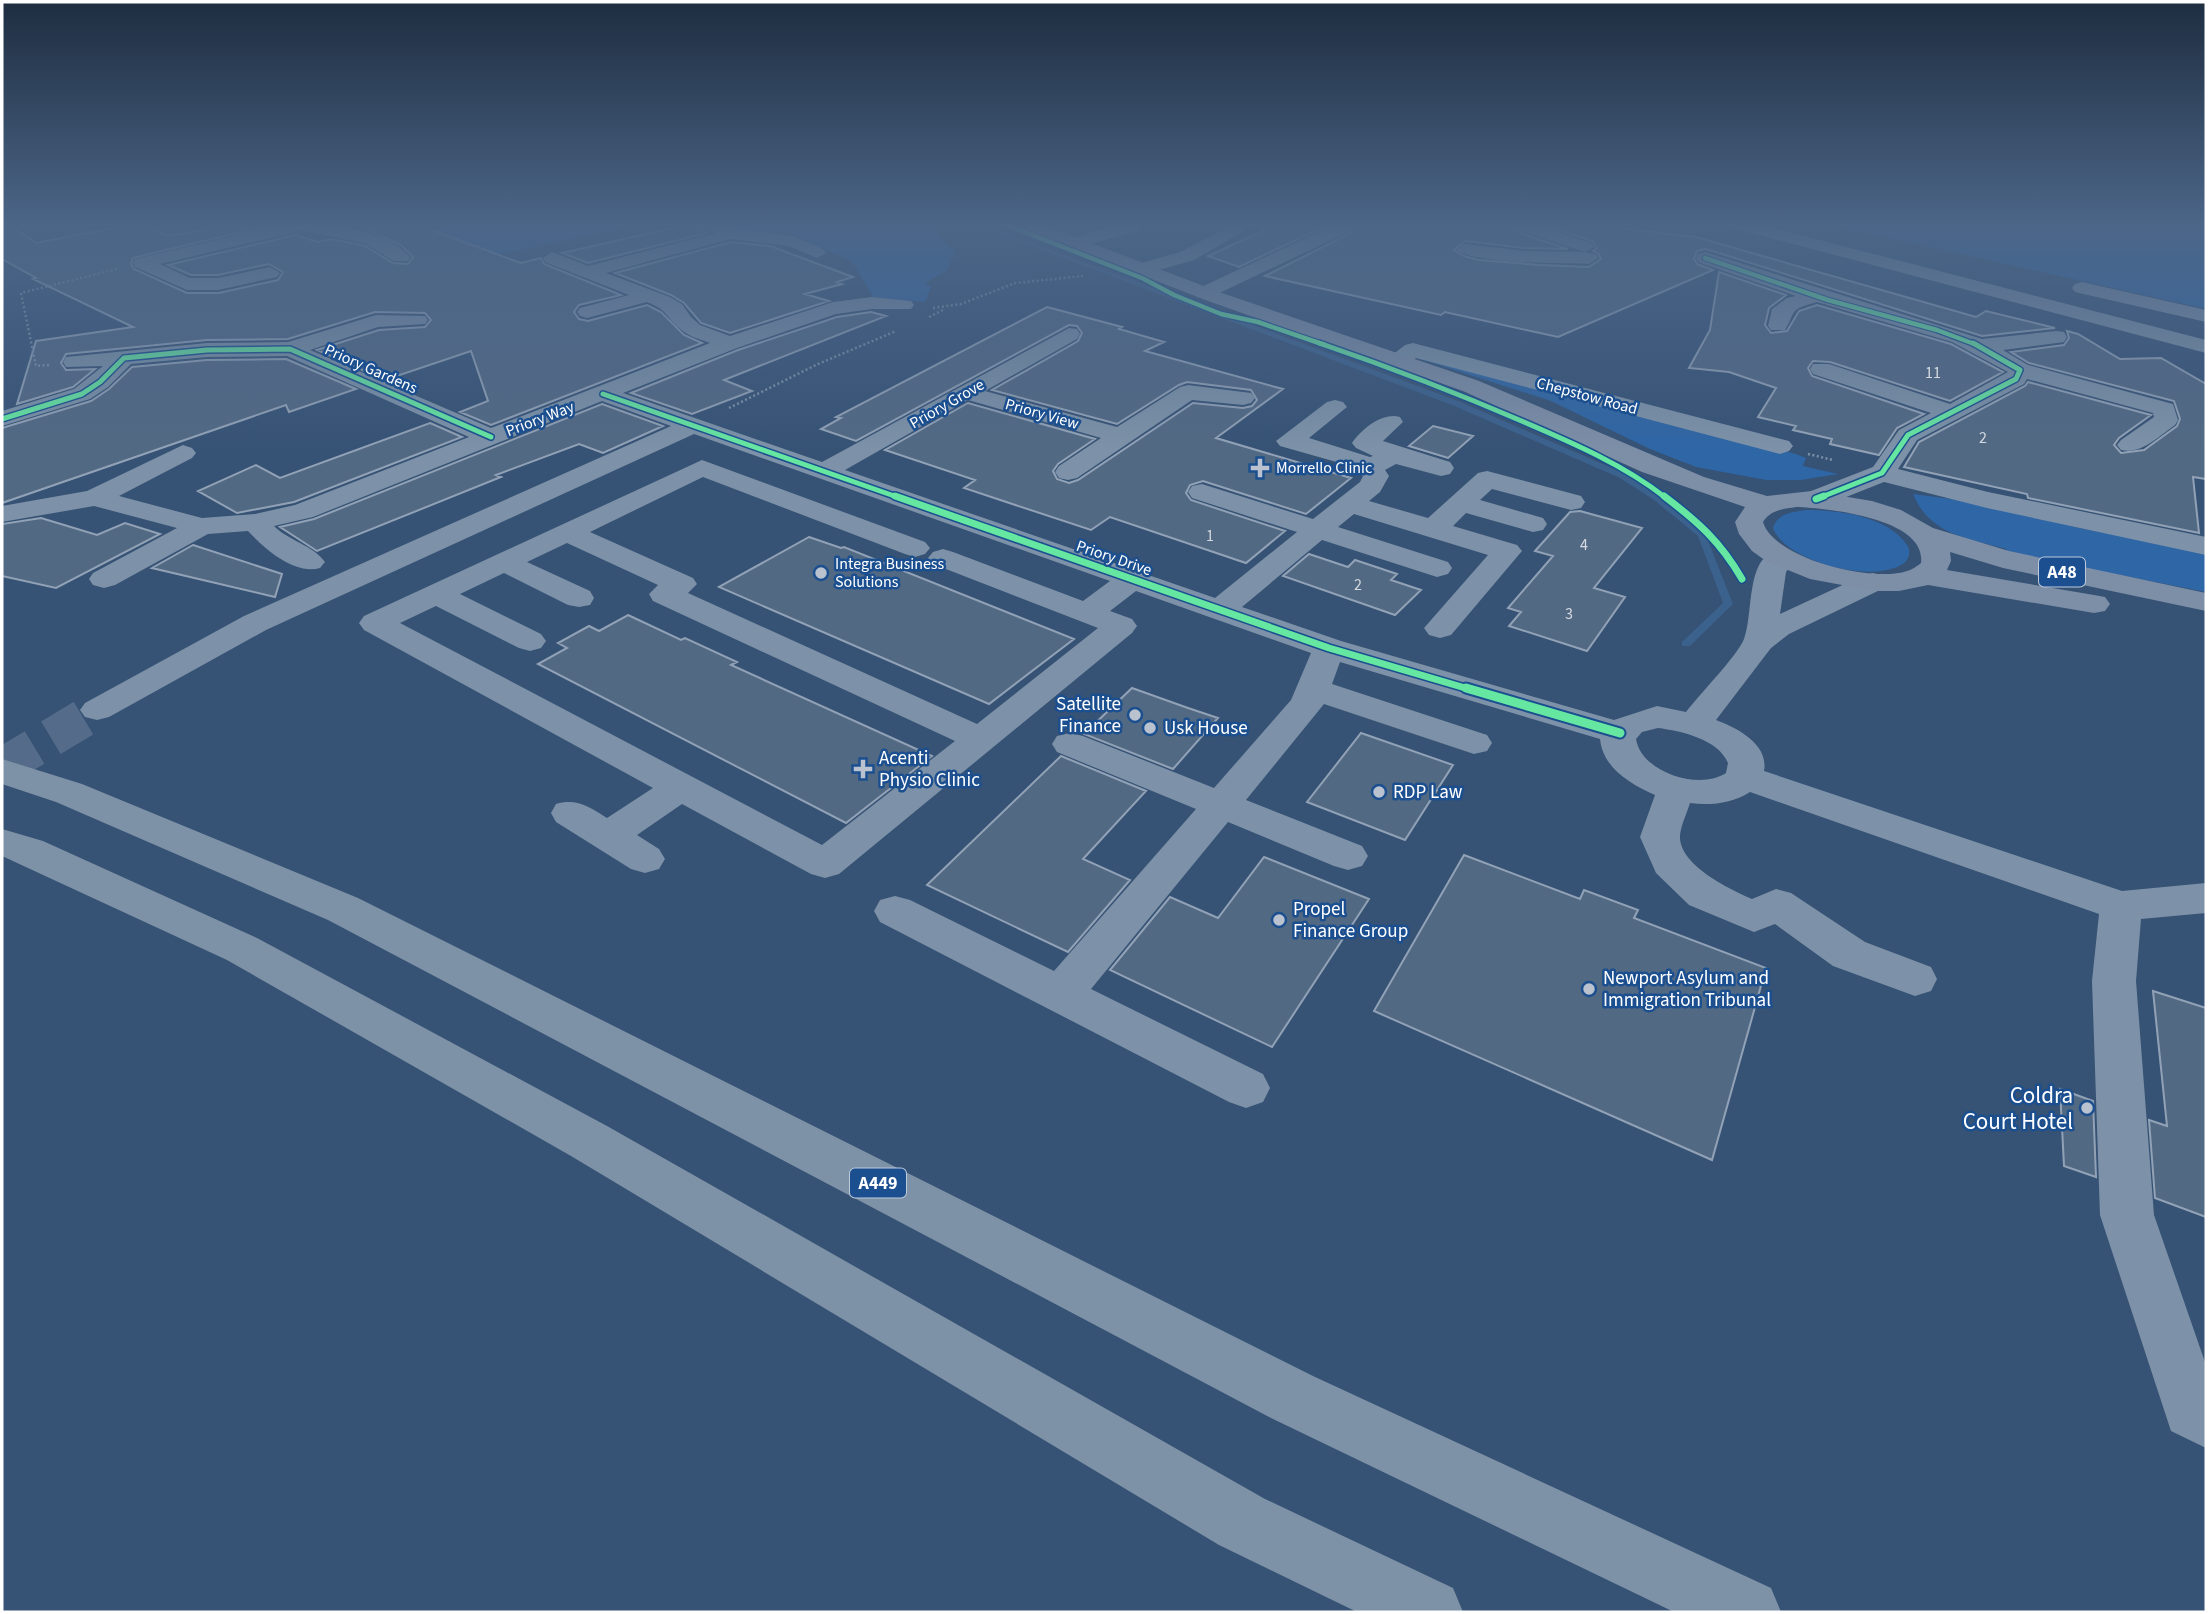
<svg xmlns="http://www.w3.org/2000/svg" width="2208" height="1614" font-family="'Source Sans 3',sans-serif">
  <rect width="100%" height="100%" fill="#365274"/>
  <path fill="#2f66a5" d="M466,223H643L464,262L394,240Z
    M725,223H920L931,226L955,253L946,271L925,283L931,287L925,302L873,297L853,262L791,234L734,231Z
    M1824,223H2206V309L2193,306Z
    M1421,356L1796,454L1806,458L1803,466L1838,474L1801,480H1766L1696,467L1650,449L1551,401L1417,358Z
    M1913,494L1975,502L2079,528L2206,552V592L2008,553L2006,549C1967,538 1930,535 1913,494Z
    M1807,510C1838,510 1888,516 1907,545C1911,551 1910,558 1904,563C1875,585 1785,562 1773,528C1777,513 1793,512 1807,510Z"/>
  <g fill="none" stroke-linecap="round" stroke-linejoin="round">
    <path fill="#3b618d" fill-rule="evenodd" d="M971,223H978L1458,401L1626,474L1660,496L1705,533L1733,604L1690,646H1682V642L1723,603L1698,536L1654,500L1620,478L1452,405Z"/>
  </g>
  <path fill="#526984" stroke="#92a2b6" stroke-width="2" d="M2,223H7L36,243L139,223L168,236L242,223L270,225L133,258L131,264L134,269L187,293H219L278,280L283,272L269,264L218,275H191L168,265L295,235L318,242L331,239L365,246L393,263L408,264L413,257L401,245L368,230L412,223L521,263L541,258L544,264L621,295L579,305L574,312L579,319L588,321L647,305L661,312L684,335L702,343L491,425L460,412L488,401L471,351L385,380L317,350L379,330L425,327L431,320L425,313L375,312L288,339L207,340L66,354L61,363L66,370L95,369L73,387L17,404L36,341L133,327L33,279L36,278L2,259Z
    M694,223H697L700,230L707,233L588,263L562,253Z
    M1280,223H1332L1239,267L1208,256Z
    M1352,223H1503L1508,229L1568,249L1524,248L1465,241L1454,250L1464,256L1479,260L1540,265L1589,267L1601,259L1598,253L1593,251L1597,248L1592,241L1538,223H1575L1696,237L1976,317L1986,311L2055,328L1982,336L1706,249L1697,251L1694,259L1697,264L1713,270L1558,337L1445,312L1441,315L1265,276L1351,233L1356,227Z
    M731,242L770,246L853,277L837,282L842,284L805,294L829,301L730,333L701,323L684,303L671,295L615,273Z
    M1719,272L1786,295L1769,308L1765,325L1771,333L1787,331L1799,311L1817,305L1951,344L2003,372L1950,401L1830,362L1813,361L1808,368L1812,376L1924,414L1897,428L1879,455L1830,444L1832,439L1793,430L1796,426L1758,417L1776,388L1729,372L1689,368L1710,330Z
    M1047,307L1122,327L1119,329L1164,342L1145,351L1283,389L1216,438L1351,478L1306,514L1203,481L1190,485L1186,493L1191,500L1285,531L1246,563L1110,517L1091,530L964,488L975,480L885,450L968,403L1095,439L1058,464L1053,471L1057,479L1069,483L1078,480L1193,403L1243,408L1252,406L1257,400L1251,390L1187,382L1179,385L1117,424L992,390L1078,341L1082,333L1077,326L1069,325L856,441L821,429L841,418L836,417Z
    M871,312L886,316L724,380L752,391L692,414L631,393L738,350L837,317Z
    M2067,331L2078,334L2120,359L2161,358L2206,384V479L2193,477L2199,533L2028,498L2027,494L1904,467L1919,442L2025,386L2028,382L2151,415L2119,438L2114,445L2121,453L2144,450L2177,426L2180,419L2174,401L2029,363L2011,352L2064,345L2069,338Z
    M286,359L356,389L289,412L286,405L2,503V428L91,401L109,389L132,367L207,360Z
    M602,404L663,426L603,453L579,444L496,475L501,477L317,551L280,527L314,519Z
    M430,423L462,437L294,502L237,513L198,491L256,465L280,478Z
    M1433,426L1473,436L1448,458L1409,446Z
    M1580,511L1642,528L1594,588L1625,597L1587,651L1509,626L1521,612L1508,608L1553,556L1535,551L1570,512Z
    M41,518L97,535L125,523L160,534L56,588L2,576V524Z
    M809,537L841,548L844,547L1074,639L989,704L719,587Z
    M193,545L282,574L275,597L152,568Z
    M1309,554L1348,567L1355,560L1397,574L1391,580L1421,590L1395,615L1283,576Z
    M628,615L681,640L685,638L737,662L731,665L932,756L846,823L538,664L567,648L558,643L589,626L599,631Z
    M1132,688L1188,708L1218,718L1173,769L1084,734Z
    M1361,733L1453,765L1405,840L1307,802Z
    M1061,756L1146,791L1083,859L1130,880L1068,952L927,885Z
    M1464,855L1580,899L1584,890L1638,910L1634,918L1766,968L1712,1160L1374,1011Z
    M1264,857L1369,899L1272,1047L1110,970L1170,897L1218,918Z
    M2153,991L2206,1008V1217L2155,1198L2149,1120L2167,1126Z
    M2060,1089L2093,1101L2096,1177L2064,1166Z"/>
  <g fill="none" stroke-linecap="round" stroke-linejoin="round">
    <path stroke="#546c89" stroke-width="38" stroke-dasharray="38 19" stroke-linecap="butt" d="M2,767L97,710"/>
    <path stroke="#7d92a8" stroke-width="2.5" stroke-dasharray="2 2.5" stroke-linecap="butt" d="M933,308L961,304L1015,283L1083,276
      M929,317L945,309
      M49,365L36,366L21,293L117,269
      M729,408L818,364L896,331
      M1808,454L1833,460"/>
    <path fill="#7d92a8" fill-rule="evenodd" d="M288,223C322,223 387,228 410,257L408,261H394L366,244L304,230L160,264L190,278H218L270,267L280,273L277,277L218,290H187L135,267L133,263L135,259Z
      M699,223H724L735,229L793,236L823,249L826,253L817,258L789,246L731,239L606,273L670,297L682,304L691,317L700,325L730,336L833,302L872,297L911,301L914,305L911,309H872L836,314L737,348L623,393L822,462L1069,328L1077,329L1080,334L1077,339L985,391L1117,427L1180,387L1188,385L1251,393L1255,398L1251,403L1243,405L1192,400L1077,478L1068,480L1059,478L1055,472L1059,466L1101,438L968,400L845,470L1215,598L1297,532L1192,498L1188,492L1192,486L1202,484L1313,519L1360,482L1363,476L1340,463L1280,446L1276,441L1327,402L1335,400L1343,402L1347,407L1309,438L1370,457L1373,456L1356,448L1352,443C1362,429 1382,412 1400,417L1403,422L1383,441L1450,462L1454,468L1450,474L1441,476L1396,464L1385,470L1389,476L1380,492L1369,501L1428,518L1478,473L1487,471L1581,496L1585,502L1581,508L1571,510L1492,489L1480,500L1543,518L1547,524L1543,530L1533,532L1466,513L1453,526L1517,545L1522,551L1451,635L1440,638L1429,635L1424,628L1488,555L1354,514L1338,527L1448,562L1452,568L1448,574L1437,577L1322,540L1242,607L1341,641L1614,720L1657,706L1686,712C1698,696 1738,655 1744,639C1755,612 1743,540 1792,552L1797,558L1786,572L1780,614L1862,576L1873,573L1884,576L1888,582L1884,588L1789,634L1771,648L1716,720C1737,728 1769,744 1764,771L2122,891L2206,883V913L2141,919L2136,981L2154,1215L2206,1365V1448L2171,1431L2100,1215L2092,981L2099,914L1750,792C1733,803 1710,806 1690,803C1687,813 1681,825 1680,835C1678,865 1730,889 1752,899L1776,889L1791,893L1865,942L1931,967L1937,979L1931,991L1915,996L1833,966L1775,924L1754,932L1689,905L1656,873L1640,837L1655,795C1630,784 1603,768 1600,739L1340,662L1332,684L1487,735L1492,743L1487,751L1474,754L1324,704L1246,800L1362,846L1368,856L1362,866L1348,870L1334,866L1228,822L1091,989L1263,1074L1270,1088L1263,1102L1246,1108L1229,1102L880,922L874,911L880,900L895,896L910,900L1054,971L1196,809L1057,752L1052,744L1057,736L1070,733L1083,736L1214,788L1291,700L1311,653L1136,591L1110,611L1132,619L1137,626L1132,633L839,874L825,878L811,874L682,804L637,835L659,849L665,859L659,869L645,873L631,869L556,822L551,813L556,804C577,798 589,807 607,818L653,788L364,630L359,623L364,616L702,460L925,542L930,548L925,554L915,557L905,554L703,477L590,532L693,578L697,584L688,593L977,724L1098,628L933,564L928,558L933,552L943,549L953,552L1083,601L1110,581L694,434L266,630L109,717L97,720L85,717L80,710L85,703L244,616L671,426L602,401L313,517L274,526C289,541 313,545 325,562L320,568C294,575 265,549 248,531L208,534L115,585L104,588L93,585L89,579L93,573L177,528L94,506L2,522V506L87,491L183,445L192,448L196,453L192,458L119,496L202,518L255,514L295,505L469,437L287,356L207,357L131,364L108,387L90,399L2,426V411L74,389L103,366L66,367L63,362L66,357L207,343L288,342L376,315L425,316L428,320L425,324L378,327L310,350L491,428L710,343C699,339 687,336 678,327C665,315 667,310 647,302L587,318L580,316L577,312L580,308L629,295L545,262L543,258L552,252L588,266L716,233L701,228ZM567,543L658,585L649,594L653,601L955,741L822,845L400,623L436,606L519,648L530,651L541,648L546,641L541,634L460,594L504,573L568,605L579,607L590,605L594,598L590,591L527,562ZM1658,728C1681,731 1718,739 1728,763L1726,773C1699,791 1641,772 1636,739L1642,732Z
      M1126,223H1140L1143,226L1140,230L1076,248L1067,243L1070,239Z
      M1236,223H1257L1194,260L1141,275L1132,269L1134,265L1180,252Z
      M1338,223H1348L1353,227L1350,231L1211,297H1197L1194,293L1197,289Z
      M1506,223H1531L1591,243L1594,247L1585,252L1596,254L1598,258L1589,264C1566,263 1469,264 1456,249L1465,244L1524,251L1585,252L1509,227Z
      M1705,252L1982,339L2056,331L2064,332L2067,337L2064,342L2003,350L2028,365L2173,404L2178,420L2175,425C2159,436 2141,455 2121,450L2117,445L2121,440L2154,417L2153,413L2027,379L2024,384L1917,440L1898,469L1988,492L2206,537V555L1987,508L1884,482L1826,505L1816,507L1806,505L1802,499L1806,493L1873,467L1899,430L1931,413L1813,374L1810,369L1813,364H1829L1950,404L2008,372L1952,342L1817,302C1788,310 1797,310 1785,330H1771L1768,326L1772,309L1787,298L1796,296L1698,262L1696,258L1698,254Z
      M1413,343L1789,441L1793,446L1789,451L1780,454L1416,358L1405,365H1389L1386,360L1405,345Z"/>
    <path fill="#7d8ea7" fill-rule="evenodd" d="M1015,223H1039L1222,293L1479,381L1704,477L1767,496L1812,491L1872,501L1901,510L1933,528L2009,551L2206,593V611L2003,568L1950,552L1951,561L1947,570L2094,595L2105,597L2110,604L2105,611L2094,613L1928,585L1899,591H1874L1810,579L1766,561L1752,551L1739,534L1735,522L1745,507L1642,472L1463,391L1208,301L1018,227ZM1796,507C1826,508 1927,518 1921,563C1917,566 1912,570 1907,571C1873,583 1774,559 1763,522C1770,510 1783,509 1796,507Z"/>
    <path fill="#7e92a7" fill-rule="evenodd" d="M1727,223H1754L2206,340V353L1729,227Z
      M2082,282L2206,310V322L2075,292L2072,288L2075,284Z
      M2,759L82,784L358,898L1313,1376L1771,1588L1781,1612H1674L1271,1418L328,920L56,802L2,784Z
      M2,829L43,841L257,938L607,1126L1265,1499L1453,1588L1463,1612H1357L1219,1545L571,1156L227,960L2,856Z"/>
    <g stroke="#1b4f8f" stroke-width="7">
      <path id="cycleway-far3" d="M1002,223L1142,278L1174,295L1221,314L1258,322L1325,345
        M1705,258L1828,300L1937,330L1977,345"/>
    </g>
    <g stroke="#1b4f8f" stroke-width="8">
      <path id="cycleway-far2" d="M1319,343C1389,367 1457,393 1524,422C1573,443 1624,465 1666,498
        M603,394L900,498
        M2,419L82,394L100,382L124,358L207,350L290,349L491,437
        M1819,498L1882,473L1908,435L2016,379L2020,370L1973,343"/>
    </g>
    <g stroke="#1b4f8f" stroke-width="10">
      <path id="cycleway-far1" d="M895,496L1329,648L1472,690
        M1664,496C1698,522 1720,541 1742,579
        M1816,499L1824,496"/>
    </g>
    <g stroke="#1b4f8f" stroke-width="13">
      <path id="cycleway" d="M1466,688L1620,733"/>
    </g>
    <use href="#cycleway-far3" stroke="#66e7a1" stroke-width="4.5"/>
    <use href="#cycleway-far2" stroke="#66e7a1" stroke-width="5"/>
    <use href="#cycleway-far1" stroke="#66e7a1" stroke-width="7"/>
    <use href="#cycleway" stroke="#66e7a1" stroke-width="9"/>
  </g>
  <linearGradient id="sky" x2="0" y2="1"><stop stop-color="#1e2d40"/><stop offset="0.5" stop-color="#4c6688"/><stop offset="1" stop-color="#4c6688" stop-opacity="0"/></linearGradient>
  <rect width="2208" height="449" fill="url(#sky)"/>
  <g fill="#b9c2ce" stroke="#1b4f8f" stroke-width="2.5">
    <path d="M1256.5 457.5h7v7h7v7h-7v7h-7v-7h-7v-7h7z"/>
    <circle cx="821" cy="573" r="7"/>
    <circle cx="1135" cy="715" r="7"/>
    <circle cx="1150" cy="728" r="7"/>
    <path d="M859.5 758.5h7v7h7v7h-7v7h-7v-7h-7v-7h7z"/>
    <circle cx="1379" cy="792" r="7"/>
    <circle cx="1279" cy="920" r="7"/>
    <circle cx="1589" cy="989" r="7"/>
    <circle cx="2087" cy="1108" r="7"/>
  </g>
  <g text-anchor="middle" dominant-baseline="central" stroke-width="5" stroke-linejoin="round" paint-order="stroke">
    <g font-size="16" fill="#fff" stroke="#1b4f8f">
      <text transform="translate(371 369) rotate(24)">Priory Gardens</text>
      <text transform="translate(1587 396) rotate(15)">Chepstow Road</text>
      <text transform="translate(947 404) rotate(-30)">Priory Grove</text>
      <text transform="translate(1042 414) rotate(16)">Priory View</text>
      <text transform="translate(540 419) rotate(-21)">Priory Way</text>
      <text transform="translate(1114 558) rotate(19)">Priory Drive</text>
    </g>
    <g font-size="16" fill="#d4dae0">
      <text x="1933" y="373">11</text>
      <text x="1983" y="438">2</text>
      <text x="1210" y="536">1</text>
      <text x="1584" y="545">4</text>
      <text x="1358" y="585">2</text>
      <text x="1569" y="614">3</text>
    </g>
    <g font-size="16" fill="#fff" stroke="#1b4f8f" text-anchor="start">
      <text x="1276" y="468">Morrello Clinic</text>
      <text x="835" y="564">Integra Business<tspan x="835" dy="18">Solutions</tspan></text>
    </g>
    <g fill="#1b4f8f" stroke="#bbcadd" stroke-width="2">
      <rect x="2039" y="557.5" width="46" height="29" rx="5"/>
      <rect x="850" y="1168.5" width="56" height="29" rx="5"/>
    </g>
    <g font-size="18" font-weight="bold" fill="#fff">
      <text x="2062" y="572">A48</text>
      <text x="878" y="1183">A449</text>
    </g>
    <g font-size="19" fill="#fff" stroke="#1b4f8f" text-anchor="start">
      <text x="1121" y="704" text-anchor="end">Satellite<tspan x="1121" dy="22">Finance</tspan></text>
      <text x="1164" y="728">Usk House</text>
      <text x="879" y="758">Acenti<tspan x="879" dy="22">Physio Clinic</tspan></text>
      <text x="1393" y="792">RDP Law</text>
      <text x="1293" y="909">Propel<tspan x="1293" dy="22">Finance Group</tspan></text>
      <text x="1603" y="978">Newport Asylum and<tspan x="1603" dy="22">Immigration Tribunal</tspan></text>
    </g>
    <g font-size="23" fill="#fff" stroke="#1b4f8f" text-anchor="end">
      <text x="2073" y="1095">Coldra<tspan x="2073" dy="26">Court Hotel</tspan></text>
    </g>
  </g>
  <rect width="2208" height="1614" fill="none" stroke="#ffffff" stroke-width="7"/>
</svg>
